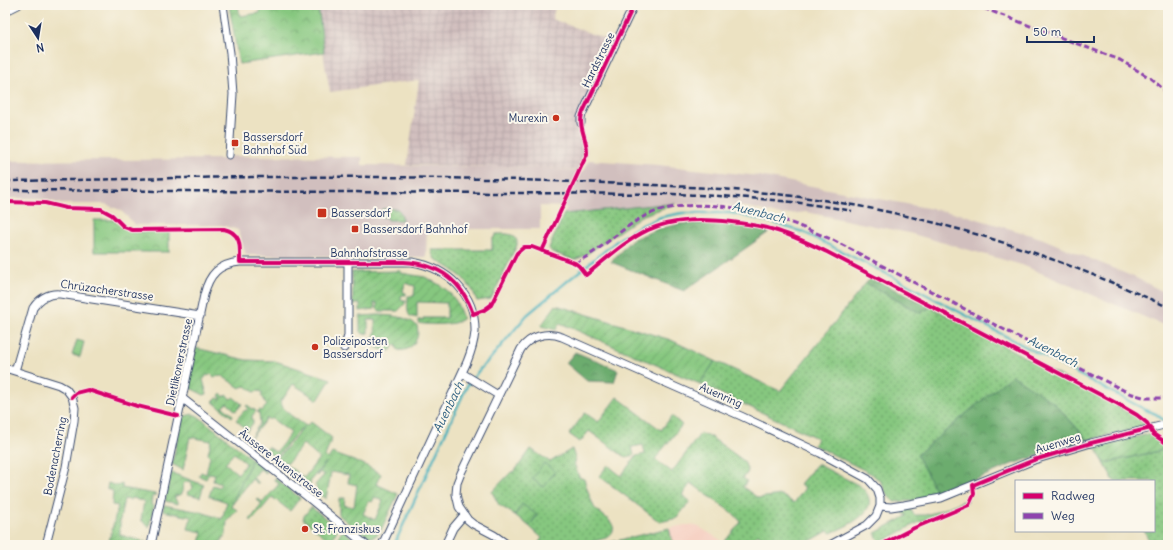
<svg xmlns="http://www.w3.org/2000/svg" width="1173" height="550" font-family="Delius,sans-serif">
  <defs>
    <pattern id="industrial-grid" width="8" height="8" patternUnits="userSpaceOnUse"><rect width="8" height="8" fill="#d1bfbe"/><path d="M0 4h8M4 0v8" fill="none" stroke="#b3a4a6"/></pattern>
    <pattern id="grass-dots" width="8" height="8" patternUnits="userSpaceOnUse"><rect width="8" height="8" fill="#86c77f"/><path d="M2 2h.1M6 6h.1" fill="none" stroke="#6da26b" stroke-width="1.8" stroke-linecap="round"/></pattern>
    <pattern id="forest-crowns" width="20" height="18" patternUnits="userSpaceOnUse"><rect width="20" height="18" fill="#6cac6e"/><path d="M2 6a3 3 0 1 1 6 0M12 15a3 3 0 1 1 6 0" fill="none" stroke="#588c5e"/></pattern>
    <pattern id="park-crowns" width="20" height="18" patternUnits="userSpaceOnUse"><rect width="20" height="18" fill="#86c77f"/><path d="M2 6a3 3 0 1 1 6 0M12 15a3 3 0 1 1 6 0" fill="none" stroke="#6da26b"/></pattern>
    <pattern id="garden-furrows" width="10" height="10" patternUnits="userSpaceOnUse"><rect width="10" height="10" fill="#86c77f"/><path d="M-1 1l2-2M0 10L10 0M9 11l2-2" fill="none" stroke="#6da26b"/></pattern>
  </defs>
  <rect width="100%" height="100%" fill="#fbf7ec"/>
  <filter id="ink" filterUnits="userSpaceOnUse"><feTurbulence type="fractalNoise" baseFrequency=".025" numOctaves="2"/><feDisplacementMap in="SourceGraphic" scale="8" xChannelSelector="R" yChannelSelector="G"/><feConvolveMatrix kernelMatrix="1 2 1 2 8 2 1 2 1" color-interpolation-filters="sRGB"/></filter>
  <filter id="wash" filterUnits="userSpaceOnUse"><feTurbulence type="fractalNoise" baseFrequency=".012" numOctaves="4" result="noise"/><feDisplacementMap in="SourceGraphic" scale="16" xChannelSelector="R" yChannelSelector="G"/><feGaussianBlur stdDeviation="0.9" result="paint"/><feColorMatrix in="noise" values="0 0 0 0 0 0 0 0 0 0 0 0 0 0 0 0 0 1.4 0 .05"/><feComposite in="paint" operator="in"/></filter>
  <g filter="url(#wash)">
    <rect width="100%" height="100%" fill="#ece2c2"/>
    <path fill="#f6d2c4" d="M685,525H692L699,527L719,539L724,545H673L669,528Z"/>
    <path fill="url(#industrial-grid)" d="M318,5H556L552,19L616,43L581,123L587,152L579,171L548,168L407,165L419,80L330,92L325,65Z"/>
    <path fill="#d1bfbe" d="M233,156L362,157V165L548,168L583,172L589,160L658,165L759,176L964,215L1041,238L1136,278L1168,294V327L1022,265L909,233L806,212L781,215L753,208L711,203L653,205L564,214L567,207L540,206V229H427L426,257L246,255L238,230L222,225H136L120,210L105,204H62L40,198H5V161L223,159Z"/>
    <path fill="url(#grass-dots)" stroke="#507b6e" d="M675,204L641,216L584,256L574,260L552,252L549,248L564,214L653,205Z
      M382,209C394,209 402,206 402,220H388L387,217H382Z
      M496,234C505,234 518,232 517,245L491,299L477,301L473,291L463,278L454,271L434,258L431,250H492V240Z
      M866,283L920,313L931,307L1137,417L1147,426L1088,440L1054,403L938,496L922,500L894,502L886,493L881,482L872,474L814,445L817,438L700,384L715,361L780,391Z
      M617,397L661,430L672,416L682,425L655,459L672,472L700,434L708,435L744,461L748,472L743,478L747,481L743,487L758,498L781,495L794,503L805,488L800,484L817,464L860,486C887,509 849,525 831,533L828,531L803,545H776L768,539L766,541L758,534L751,542L749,541L745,545H730L725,541L741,522L735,515L691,483L682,495L690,501L677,518L660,522L599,476L608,465L621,476L636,456L645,454L643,445L632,447L634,455L626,458L589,431L580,442L569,434L585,413L598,422Z
      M531,449L550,462L572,449L575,458L574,463L579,477L584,479C587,488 590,498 594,507C600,516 626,525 606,538C597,540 575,548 567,543L559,545H537L542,538L529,526L537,516L522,505L515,515L499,505L492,492L511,472H514Z
      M1168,449V545H1152L1144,531H1154V481H1114L1104,463Z
      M252,459L267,472L266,473L260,469L253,478L259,483L258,484L252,479L231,506Z
      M275,478L300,498L290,511L272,497L252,521L250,520L262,504L257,500L258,499L263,502L279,484L274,480Z
      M968,499L967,502L913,525L880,543L875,533L907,516L901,511L905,508H910L914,515H925L936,512Z
      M311,507L338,528L332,540L329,545H325L329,540L303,519L304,516Z
      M669,528L673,545H599Z"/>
    <path fill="url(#forest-crowns)" stroke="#446e66" d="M713,223L742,226L769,232L684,291L611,262L631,240L658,229L680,224Z
      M871,278L931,307L920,313L866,283Z
      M575,352L618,370L614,382L587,381L566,363Z
      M1012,375L1054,403L1088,440L1012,464L938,496L917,455Z"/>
    <path fill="url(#park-crowns)" stroke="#507b6e" d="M229,5H238L240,16L260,13L259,5H318L324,52L239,64Z
      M94,220H114L122,228L132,232H169V252H94Z
      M77,340L84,342L80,357L72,355Z
      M544,463L555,471L544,487L532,479Z"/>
    <path fill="url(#garden-furrows)" stroke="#507b6e" fill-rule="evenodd" d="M401,271V273L425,277L438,284L448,291L456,301L463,318C461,320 459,321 457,322C451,325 424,325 418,323V320H423V318H447V303L417,302V318C415,317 411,317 410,316C406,312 408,301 408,296H414L415,286L405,283L403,292L406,293V295H402L401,298L402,301H406L404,305L398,311H380L377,309V303H374L375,309L360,311V304H354L353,302L352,272Z
      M556,305L671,340L715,361L700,384L560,323L556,330L541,326Z
      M379,315C393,316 409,316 418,327H417C421,337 411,353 398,350L396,345H393L392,349L389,351L380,349L366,342C378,337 375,331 375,320H368V333L363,334L360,330V316Z
      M196,348L246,360L275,361L331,379L318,400L293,384L283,399L280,400C282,412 297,419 306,426L311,422L332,438L325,456L328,459L332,453L365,465L381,474L376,484L398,494L380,532L374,537H370L353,527L339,515V498H345L344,505L354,507L357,485L348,483L349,475L331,472L326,499L315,492L317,488L315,485L324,475L320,472L317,476H316L326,462L310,481L311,483L308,487L299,483L283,470L288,466L304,478L319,458L303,444L287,464L281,460L278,461L276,464L274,463L303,428L299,430L276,458L265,450L268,447L276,452L291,433L271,418L269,420L267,418L250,439L260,423L259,413L257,412L260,410L262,411L267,405L265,403L264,399L261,396L263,393L259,391L254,392L246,386L241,387L240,388L222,376L214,377L211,374L209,376L207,375L203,380L207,394L204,395L188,387ZM375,497L383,501L375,520L363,514L369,501L372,502Z
      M221,393L225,397L226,395L231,399L233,397L242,404L236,411L227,403L223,407L233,415L232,417L213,402L217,398L220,399L221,397L219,396Z
      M247,405L256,411L252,416L253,423L244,435H242L247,430L236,420L245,410L246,411L248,408L246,406Z
      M193,414L198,416L252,459L231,506L237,510L227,521L226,534L219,545H200L202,532L188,529L191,517L163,511L164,505L201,512L222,519L227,502L209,496L213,485L219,487L221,484L213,481L215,474L209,473L206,479L199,476L201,472L206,474L210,456L208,454L211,441L190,437L183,470L172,464L182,420L185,416ZM234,453L246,463L238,474L225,463Z
      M1149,434L1168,447V449L1104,463L1095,447Z
      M172,473L204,485L200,497L188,494L187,492L190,491L193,488L191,482C185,480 181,484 183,490L180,495L175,496V500L178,501V504L165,501L171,474Z
      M108,483L117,486L122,484V488L155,494V496H152L151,505L154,506L149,527L141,520L144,501L137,500V499L131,498L130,500L124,499L120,520V535L146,542L145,545H108L118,506L112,505L113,491L107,489Z
      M522,504L537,515L529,526L515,515Z
      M343,530L360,545H333Z"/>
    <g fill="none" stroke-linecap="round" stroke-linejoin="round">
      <path stroke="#42b1bd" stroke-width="2.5" d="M394,545L467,386L480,369L490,359L527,315L570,279L619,239L638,227L661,217L682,213H731L771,222L803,232L893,277L1146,410L1156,414L1167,423"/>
    </g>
  </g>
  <g filter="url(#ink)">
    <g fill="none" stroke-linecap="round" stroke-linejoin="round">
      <g stroke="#3a4a6d" stroke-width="9">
        <path id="minor" d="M223,5L230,53L233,94L229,155
          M5,10H8L18,5
          M581,123V117L584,110L634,5
          M344,348L348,336V262
          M5,368L59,385L66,389L72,397L75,408L74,421L66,467L46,545
          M15,371L33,308C40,298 49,293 60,294L200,316
          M462,373L498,395
          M182,398L305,495L366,545
          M880,506L891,507L904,505L941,498L1034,460L1091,443L1168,424
          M151,545L204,295C209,274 219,264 240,262H412C448,268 476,294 475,332C474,343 471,352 467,362L382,545
          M445,545L453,528L464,515
          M508,545L494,535L473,524L468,520L459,507L456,494L457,483L461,473L521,349C530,336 547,331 562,337L741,416L820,453L868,479L877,489L880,498V506L876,516L867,525L830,545"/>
      </g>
      <use href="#minor" stroke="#fff" stroke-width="7"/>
      <path stroke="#1b2f5e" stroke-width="2.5" stroke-dasharray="6 3" stroke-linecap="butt" d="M5,181C98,180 191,177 284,177C373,176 462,178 551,181C652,185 753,187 853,205C964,225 1065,260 1168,307
        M5,190L673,194C733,196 793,200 852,211"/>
      <path stroke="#8e44ad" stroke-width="3" stroke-dasharray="6 3" stroke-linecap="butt" d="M975,5L1120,60L1150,78L1168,93
        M575,263C600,251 619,230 643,217C680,198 735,205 774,217C794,223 813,232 833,240L1024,340L1129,393L1146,398H1168"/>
      <g stroke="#fbf7ec" stroke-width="6">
        <path id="cycleway" d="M5,202L45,203L66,208L101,209L112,215L124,227L132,230L224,229C242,233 240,247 240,262H404C440,264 462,281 473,314L484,310L491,305L517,253L524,247H532L575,263L579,266L586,275C606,259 625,241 648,230C675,218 703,219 732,222C746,224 760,225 774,230C792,235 810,244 827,252L1118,404L1137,415L1147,423L1153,434L1168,444
          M542,251L587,154C588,140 578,128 582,114L634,5
          M72,397L76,393L88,390L137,406L178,416
          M881,545L914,528L969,505L974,494L973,485L1034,460L1091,443L1151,428"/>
      </g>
      <use href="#cycleway" stroke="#d6006c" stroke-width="4"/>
    </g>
  </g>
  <g fill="#c8321e" stroke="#fbf7ec" stroke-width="1.5">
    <circle cx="556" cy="118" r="4"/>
    <rect x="231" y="139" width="8" height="8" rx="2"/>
    <rect x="317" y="208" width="10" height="10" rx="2"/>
    <rect x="351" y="225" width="8" height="8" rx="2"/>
    <circle cx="315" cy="347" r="4"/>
    <circle cx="305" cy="529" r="4"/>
  </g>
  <g text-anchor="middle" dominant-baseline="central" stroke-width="4" stroke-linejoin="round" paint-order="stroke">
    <g font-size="11" fill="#1b2f5e" stroke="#fbf7ec">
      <text transform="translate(598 60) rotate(-64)">Hardstrasse</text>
      <text x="369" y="253">Bahnhofstrasse</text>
      <text transform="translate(107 290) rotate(8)">Chrüzacherstrasse</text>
      <text transform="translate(179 362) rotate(-78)">Dietlikonerstrasse</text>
      <text transform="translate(721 395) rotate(24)">Auenring</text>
      <text transform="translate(1058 443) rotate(-17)">Auenweg</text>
      <text transform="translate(55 456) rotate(-79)">Bodenacherring</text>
      <text transform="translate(281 463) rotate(38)">Äussere Auenstrasse</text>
    </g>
    <g font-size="11" fill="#1b2f5e" stroke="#fbf7ec" text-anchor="start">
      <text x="548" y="118" text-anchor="end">Murexin</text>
      <text x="243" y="137">Bassersdorf<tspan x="243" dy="13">Bahnhof Süd</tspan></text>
      <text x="331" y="213">Bassersdorf</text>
      <text x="363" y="229">Bassersdorf Bahnhof</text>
      <text x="323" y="341">Polizeiposten<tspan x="323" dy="13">Bassersdorf</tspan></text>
      <text x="313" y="529">St. Franziskus</text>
    </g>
    <g font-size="12" font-style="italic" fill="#295c7f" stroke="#fbf7ec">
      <text transform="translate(759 212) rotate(14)">Auenbach</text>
      <text transform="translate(1053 351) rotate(27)">Auenbach</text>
      <text transform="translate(448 407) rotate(-64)">Auenbach</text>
    </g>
  </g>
  <rect width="1173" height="550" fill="none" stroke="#fbf7ec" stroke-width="20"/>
  <rect x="1015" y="480" width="140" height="52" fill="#fbf7ec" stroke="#a1a7b3"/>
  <rect x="1023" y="493" width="20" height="6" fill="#d6006c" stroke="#a1a7b3"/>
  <text x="1051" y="500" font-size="12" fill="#1b2f5e">Radweg</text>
  <rect x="1023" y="513" width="20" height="6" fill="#8e44ad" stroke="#a1a7b3"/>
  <text x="1051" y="520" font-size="12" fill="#1b2f5e">Weg</text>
  <g transform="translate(38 38) rotate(168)" stroke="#fbf7ec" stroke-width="3" paint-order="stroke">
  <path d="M0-3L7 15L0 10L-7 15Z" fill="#1b2f5e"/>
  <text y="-6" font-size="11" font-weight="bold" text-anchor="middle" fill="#1b2f5e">N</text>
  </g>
  <path d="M1027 36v6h67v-6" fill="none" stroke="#1b2f5e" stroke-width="2"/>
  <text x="1033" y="36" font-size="12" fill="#1b2f5e" stroke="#fbf7ec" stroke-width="3" paint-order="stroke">50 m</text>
</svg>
